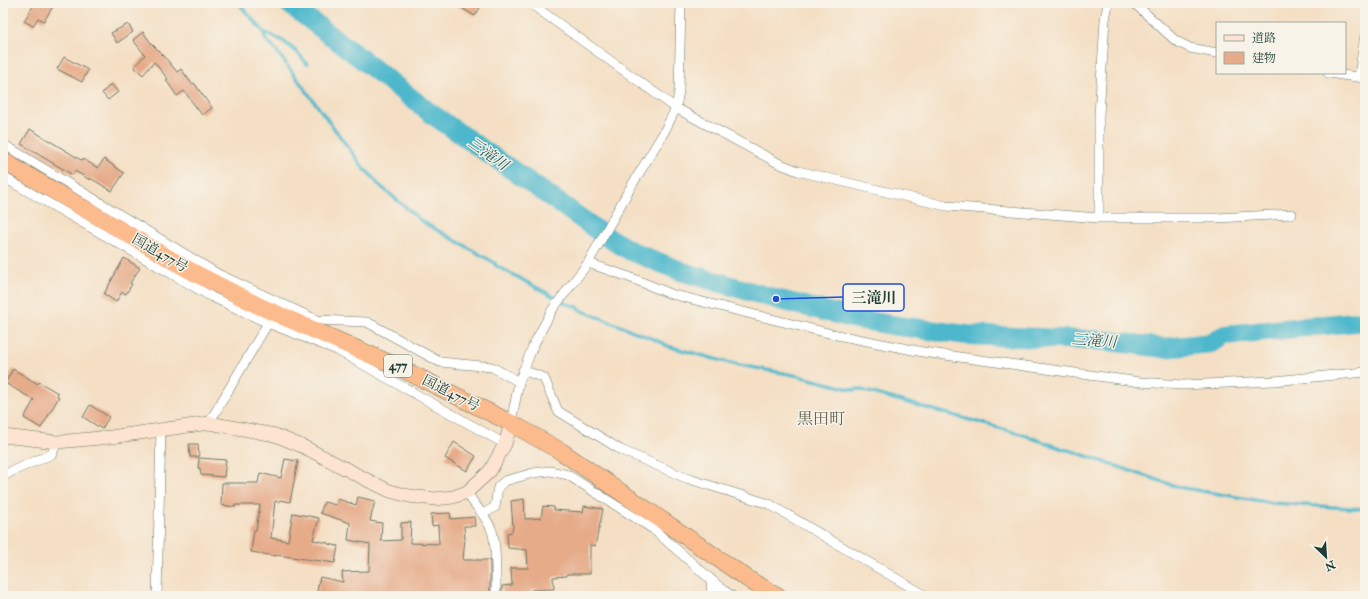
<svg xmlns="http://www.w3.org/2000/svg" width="1368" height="599" font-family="'IM FELL Double Pica','Noto Serif JP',serif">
  <rect width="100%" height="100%" fill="#f7f3e8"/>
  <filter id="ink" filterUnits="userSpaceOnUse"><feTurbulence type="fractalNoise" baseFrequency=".025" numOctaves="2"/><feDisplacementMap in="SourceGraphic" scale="8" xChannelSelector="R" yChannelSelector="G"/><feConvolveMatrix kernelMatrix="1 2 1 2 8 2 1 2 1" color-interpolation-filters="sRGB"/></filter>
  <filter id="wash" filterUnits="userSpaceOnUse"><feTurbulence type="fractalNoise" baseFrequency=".012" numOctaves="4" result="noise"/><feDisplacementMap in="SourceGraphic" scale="16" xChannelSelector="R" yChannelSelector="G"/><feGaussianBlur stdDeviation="0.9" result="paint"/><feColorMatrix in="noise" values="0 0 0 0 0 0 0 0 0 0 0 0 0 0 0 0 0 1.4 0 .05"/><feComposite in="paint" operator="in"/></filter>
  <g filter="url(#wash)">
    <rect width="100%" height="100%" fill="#f4dfc4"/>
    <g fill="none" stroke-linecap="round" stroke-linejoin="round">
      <path stroke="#4eb8cc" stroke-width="3.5" d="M238,3L264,32L283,41L297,52L307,64
        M264,32L265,39L275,49L365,170L370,174L378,184L423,222L495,263V265L567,304L578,307V309L663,343L667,346L734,364L794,375L854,390L858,389L1028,436V435L1029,437L1066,450H1069L1178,487L1273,503L1365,509"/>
      <path stroke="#4eb8cc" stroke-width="20" d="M288,3L364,61L429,112L565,207L605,236L631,251L683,272L776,299L857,319L891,325L967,335L1110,341L1164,348L1211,343C1217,341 1219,337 1225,335L1365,321"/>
    </g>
    <g id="blocks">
      <path fill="#e6ac8a" d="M35,3H55L44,21L38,18L33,26L24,21Z
        M453,3H476L481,6L475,16Z
        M128,24L133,32L117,43L111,33Z
        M143,32L151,43L164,56L177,72L181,69L192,84L194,83L212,108L202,115L184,91L177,96L166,80L168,79L154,62L143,75L134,67L145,55L133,40Z
        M64,57L88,70L82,82L57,69Z
        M111,84L118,92L108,100L102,93Z
        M30,129L81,160L83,159L98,168L104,159L124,173L112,191L90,178V180L75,171L73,175L21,144Z
        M124,258L140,268L130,283L132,284L126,294L122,292L116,302L104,294Z
        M13,369L38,384L39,382L58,393L57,396L59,397L41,428L24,418L34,400L5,383Z
        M90,405L109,417L102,429L83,417Z
        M454,442L476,456L467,471L445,458Z
        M189,444H198L199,457H190Z
        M199,458L226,460L224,477L201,475L200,468H198Z
        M285,459L298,461L290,502L280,500L279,502L275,501L271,538L288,541L293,513L319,518L313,540L328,543V544L338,546L335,563L276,555V556L251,552L254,530H256L260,505H235V507L221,505L222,483H258L260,473L281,478Z
        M358,497L375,501L370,521L382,523L381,541L401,540V523L411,522L410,543L439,544L438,525L432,526L431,514L450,513L451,519L474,517L475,526H464L465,538L463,560H490V596H408L374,593V596H316L320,577L343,582L342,572L369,571L370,544L348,540L350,523L320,513L324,502L336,505L338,499L356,505Z
        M524,499L525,519L541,518L543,506L554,507V510L583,512L584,506L603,509L595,546L590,545V574H567V576L553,577L554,589L531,590L532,596H502V586L512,585L511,568H528L527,550L508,548L507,533L512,532L513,527L511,501Z"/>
    </g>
  </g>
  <g filter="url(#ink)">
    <use href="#blocks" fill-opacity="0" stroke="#6a7666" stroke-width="1"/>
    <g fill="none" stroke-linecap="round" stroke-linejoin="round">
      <g stroke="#6a7666" stroke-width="10">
        <path id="street" d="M530,3L676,108L778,163L798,171L946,206L1099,218H1217L1292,214
          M1134,3L1176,41L1190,48L1217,53
          M1328,73L1364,78
          M1359,77L1365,35
          M3,144L218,274L317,320L367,322L440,362L492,367L519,382
          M3,177L212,297L268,323L337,350L505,444
          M1099,218V115L1105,20L1108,3
          M588,263L629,277L671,294L832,334L923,352L1140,382L1182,385L1274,381L1365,372
          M523,370L544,378L558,411L621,450L686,478L769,504L926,596
          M209,423L268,323
          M511,423L519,382L533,346L552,310L588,263L629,190L664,132L676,108L679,91L681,3
          M3,477L10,472L52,454L57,442
          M467,492C474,506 487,516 492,531C497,545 496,580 496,596
          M483,514L495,507L498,487L505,481L533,473L550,471L568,475L653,529L723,590L732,596
          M711,579L712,596
          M157,596L161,429"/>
      </g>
      <g stroke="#6a7666" stroke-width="14">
        <path id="secondary" d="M3,436L57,442L111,437L209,423L275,435L304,447L371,482L390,491L409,496L435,499L453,497L467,492L490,471L505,444L511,423"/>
      </g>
      <g stroke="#6a7666" stroke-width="18">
        <path id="highway" d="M3,161L189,270L259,306L398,367L511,423L562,452L754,583L778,596"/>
      </g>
      <use href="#street" stroke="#fff" stroke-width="9"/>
      <use href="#secondary" stroke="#fde4d1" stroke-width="13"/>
      <use href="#highway" stroke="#fbbb8d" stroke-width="17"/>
    </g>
  </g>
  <g text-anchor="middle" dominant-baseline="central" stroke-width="3" stroke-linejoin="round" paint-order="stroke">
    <rect fill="#f7f3e8" stroke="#60746a" stroke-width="1" x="384" y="355" width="28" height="22" rx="3"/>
    <g font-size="13" font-weight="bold" fill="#1f3d34">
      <text x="398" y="366">477</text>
    </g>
    <g font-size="14" fill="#1f3d34" stroke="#f7f3e8">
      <text transform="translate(160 253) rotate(30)">国道477号</text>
      <text transform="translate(451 393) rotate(27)">国道477号</text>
    </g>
    <g font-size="15" font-style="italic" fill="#2b5c5a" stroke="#f7f3e8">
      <text transform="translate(488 154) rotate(35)">三滝川</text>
      <text transform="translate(1094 341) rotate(4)">三滝川</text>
    </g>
    <g font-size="16" fill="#656452" stroke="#f7f3e8">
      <text x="821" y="419">黒田町</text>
    </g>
  </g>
  <path fill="none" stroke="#1d4ed8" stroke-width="1.5" d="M776 299L843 297"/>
  <circle fill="#1d4ed8" stroke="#f7f3e8" stroke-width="1.5" cx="776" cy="299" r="4"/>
  <rect fill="#f7f3e8" stroke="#1d4ed8" stroke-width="1.5" x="843" y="284" width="61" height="27" rx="4"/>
  <g font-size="15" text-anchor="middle" font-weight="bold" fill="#1f3d34">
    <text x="874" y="303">三滝川</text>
  </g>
  <rect width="1368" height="599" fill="none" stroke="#f7f3e8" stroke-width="16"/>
  <rect x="1216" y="22" width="130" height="52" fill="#f7f3e8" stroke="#a1aaa0"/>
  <rect x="1224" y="35" width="20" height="6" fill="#fde4d1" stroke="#a1aaa0"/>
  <text x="1252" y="42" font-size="12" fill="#1f3d34">道路</text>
  <rect x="1224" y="52" width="20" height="12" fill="#e6ac8a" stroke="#a1aaa0"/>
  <text x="1252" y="62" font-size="12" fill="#1f3d34">建物</text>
  <g transform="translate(1326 557) rotate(155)" stroke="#f7f3e8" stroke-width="3" paint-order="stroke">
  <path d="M0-3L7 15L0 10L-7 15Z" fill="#1f3d34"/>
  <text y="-6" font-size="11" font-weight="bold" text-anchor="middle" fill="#1f3d34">N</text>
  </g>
</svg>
